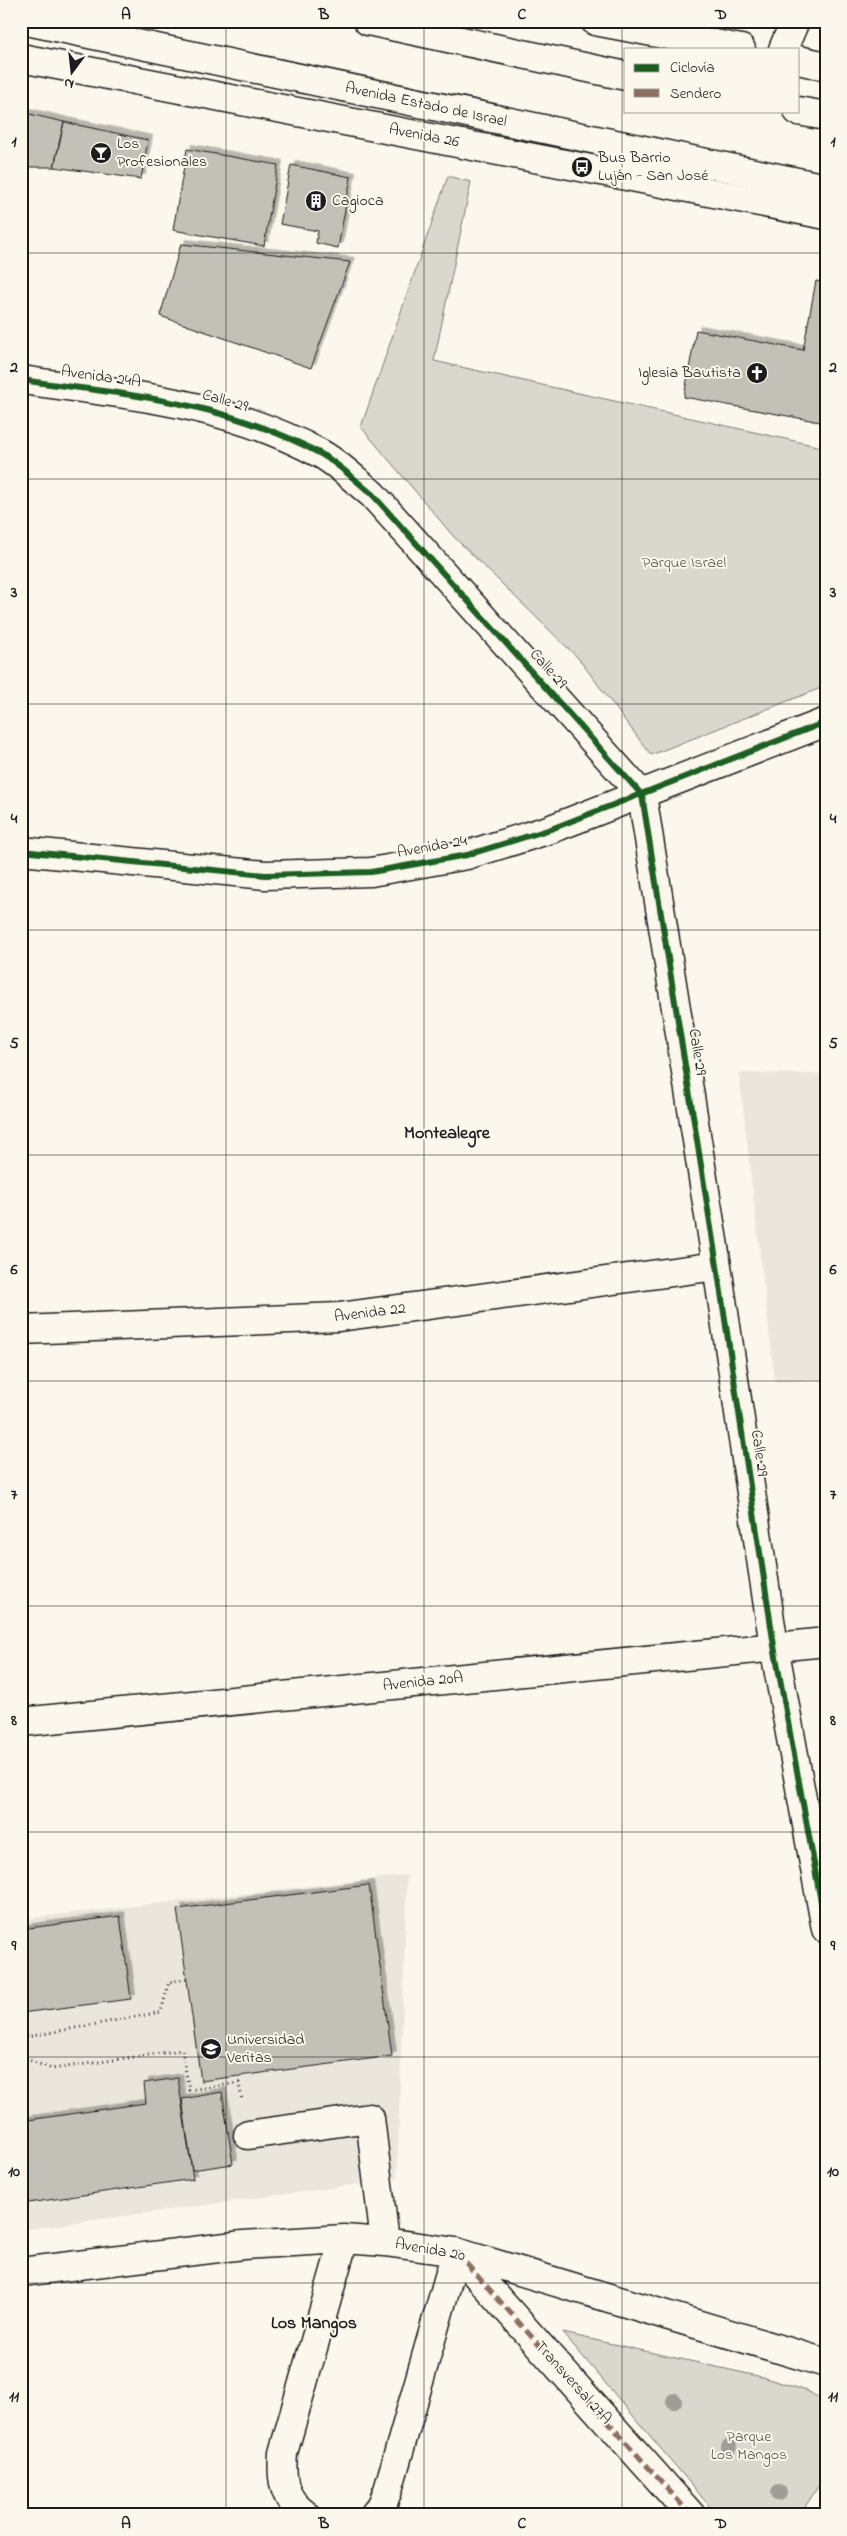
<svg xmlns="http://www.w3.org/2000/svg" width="847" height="2536" font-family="'Indie Flower',sans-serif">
  <defs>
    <filter id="shadow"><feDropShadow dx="4.5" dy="-4.5" stdDeviation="0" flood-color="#0004"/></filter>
  </defs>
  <rect width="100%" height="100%" fill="#fbf7ec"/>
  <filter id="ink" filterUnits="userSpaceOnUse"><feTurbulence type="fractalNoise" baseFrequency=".02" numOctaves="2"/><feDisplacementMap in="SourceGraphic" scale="10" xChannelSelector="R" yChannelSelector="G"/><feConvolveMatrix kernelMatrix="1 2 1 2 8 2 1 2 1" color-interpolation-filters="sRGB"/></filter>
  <g filter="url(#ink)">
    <path fill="#eae6dc" d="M739,1073L826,1074V1380L775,1382Z
      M407,1875L397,2179L21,2230V1919Z"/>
    <path fill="#dad7ce" stroke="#7b7a75" d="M448,176L471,182L434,361L826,448V686L651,755L578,658L454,537L361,427Z
      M563,2333L762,2377L804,2390L826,2401V2474L800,2515H717Z"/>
    <path fill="#c3c0b8" stroke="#1c1c1c" filter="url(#shadow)" d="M21,112L64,122L54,167H21Z
      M64,122L148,140L141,179L54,167Z
      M187,149L278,165L264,246L173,230Z
      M291,165L351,177L338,248L316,243L318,231L280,224Z
      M181,244L350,262L311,368L160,316Z
      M816,281L826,283V423L684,397L696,330L803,350Z
      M369,1885L392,2056L201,2081L177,1909Z
      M120,1916L131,1999L21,2013V1929Z
      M178,2078L193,2179L21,2204V2121L146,2103L144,2083Z
      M222,2092L233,2164L192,2170L182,2099Z"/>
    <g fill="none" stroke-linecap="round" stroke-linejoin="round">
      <g stroke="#1c1c1c" stroke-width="31">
        <path id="minor" d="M595,21L741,49
          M783,49L795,21
          M21,58L826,215
          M798,60L826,66
          M21,380C129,395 223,401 321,454C339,464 356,481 372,494L642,795L717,1266L774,1646L826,1929
          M21,851L265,875L371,872L467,855L551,829L826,722
          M21,1330L339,1317L717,1266
          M21,1722L826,1642
          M248,2135L370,2118L385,2242
          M456,2252L691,2515
          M21,2272L243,2245L344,2239L385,2242L456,2252L826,2363
          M306,2515C283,2499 281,2479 283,2453L344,2239
          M374,2515L382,2505L388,2490L456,2252"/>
      </g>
      <g stroke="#1c1c1c" stroke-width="31">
        <path id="major" d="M27,21L826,188
          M368,21L626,76
          M798,111L826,116
          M619,154L677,185"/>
      </g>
      <path stroke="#1c1c1c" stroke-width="3" stroke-dasharray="1 4" stroke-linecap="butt" d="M21,2038L161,2012L169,1982L186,1979
        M21,2057L52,2069L182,2050L189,2090L239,2083L242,2100"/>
      <use href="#minor" stroke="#fbf7ec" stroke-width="28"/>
      <use href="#major" stroke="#fbf7ec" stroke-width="28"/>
      <path stroke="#8d6e63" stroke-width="5" stroke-dasharray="10 5" stroke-linecap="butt" d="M456,2252L691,2515"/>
      <g stroke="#fbf7ec" stroke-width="9">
        <path id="cycleway" d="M21,380C129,395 223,401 321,454C339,464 356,481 372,494L642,795L717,1266L774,1646L826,1929
          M21,851L265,875L371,872L467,855L551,829L826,722"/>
      </g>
      <use href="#cycleway" stroke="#1b5e20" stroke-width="6"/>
    </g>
    <g fill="#a09d97">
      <circle cx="674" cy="2401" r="8"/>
      <circle cx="729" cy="2447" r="8"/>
      <circle cx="779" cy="2493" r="8"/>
    </g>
  </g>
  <path fill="none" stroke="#1c1c1c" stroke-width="1" stroke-opacity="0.55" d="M226,21V2515M424,21V2515M622,21V2515M21,253H826M21,479H826M21,704H826M21,930H826M21,1155H826M21,1381H826M21,1606H826M21,1832H826M21,2057H826M21,2283H826"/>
  <defs>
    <g id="bar-disc" transform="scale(1.125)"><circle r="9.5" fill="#1c1c1c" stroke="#fbf7ec"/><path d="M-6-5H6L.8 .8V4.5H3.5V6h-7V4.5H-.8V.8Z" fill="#fff"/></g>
    <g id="bus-disc" transform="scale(1.125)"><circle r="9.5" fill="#1c1c1c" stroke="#fbf7ec"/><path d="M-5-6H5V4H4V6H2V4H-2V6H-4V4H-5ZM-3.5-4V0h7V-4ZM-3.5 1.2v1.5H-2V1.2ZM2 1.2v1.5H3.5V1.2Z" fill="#fff"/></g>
    <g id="building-disc" transform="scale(1.125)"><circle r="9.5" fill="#1c1c1c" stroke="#fbf7ec"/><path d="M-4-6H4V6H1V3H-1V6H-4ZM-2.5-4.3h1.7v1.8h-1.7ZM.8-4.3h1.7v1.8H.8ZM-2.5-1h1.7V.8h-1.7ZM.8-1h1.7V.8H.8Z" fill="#fff"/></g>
    <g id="church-disc" transform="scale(1.125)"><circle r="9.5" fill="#1c1c1c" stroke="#fbf7ec"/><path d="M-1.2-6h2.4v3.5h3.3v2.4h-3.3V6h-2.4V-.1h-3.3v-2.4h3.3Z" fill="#fff"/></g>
    <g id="university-disc" transform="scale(1.125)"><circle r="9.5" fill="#1c1c1c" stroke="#fbf7ec"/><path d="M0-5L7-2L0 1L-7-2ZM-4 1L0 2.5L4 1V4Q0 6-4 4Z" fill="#fff"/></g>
  </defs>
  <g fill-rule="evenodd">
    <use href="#bar-disc" x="101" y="153"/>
    <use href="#bus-disc" x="582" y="167"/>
    <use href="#building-disc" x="316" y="201"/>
    <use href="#church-disc" x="757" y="373"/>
    <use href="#university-disc" x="211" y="2049"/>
  </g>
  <g text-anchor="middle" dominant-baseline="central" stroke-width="4" stroke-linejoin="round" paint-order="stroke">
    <g font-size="16" fill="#1c1c1c" stroke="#fbf7ec">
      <text transform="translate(426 105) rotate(12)">Avenida Estado de Israel</text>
      <text transform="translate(424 136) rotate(11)">Avenida 26</text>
      <text transform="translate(101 377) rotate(8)">Avenida 24A</text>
      <text transform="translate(225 401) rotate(16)">Calle 29</text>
      <text transform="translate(548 669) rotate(48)">Calle 29</text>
      <text transform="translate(432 847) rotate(-10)">Avenida 24</text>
      <text transform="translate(697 1052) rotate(81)">Calle 29</text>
      <text transform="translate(370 1313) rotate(-7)">Avenida 22</text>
      <text transform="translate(759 1453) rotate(82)">Calle 29</text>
      <text transform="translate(423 1682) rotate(-6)">Avenida 20A</text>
      <text transform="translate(430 2250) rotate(10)">Avenida 20</text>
      <text transform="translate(573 2383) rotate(48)">Transversal 27A</text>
    </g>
    <g font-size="16" fill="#1c1c1c" stroke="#fbf7ec" text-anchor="start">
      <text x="117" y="144">Los<tspan x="117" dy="18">Profesionales</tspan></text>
      <text x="598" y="158">Bus Barrio<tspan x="598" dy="18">Luján - San José</tspan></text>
      <text x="332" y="201">Cagioca</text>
      <text x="741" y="373" text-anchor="end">Iglesia Bautista</text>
      <text x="227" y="2040">Universidad<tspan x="227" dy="18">Veritas</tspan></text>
    </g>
    <g font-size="16" fill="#555451" stroke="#fbf7ec">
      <text x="684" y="563">Parque Israel</text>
      <text x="749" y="2437">Parque<tspan x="749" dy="18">Los Mangos</tspan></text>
    </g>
    <g font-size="18" font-weight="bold" fill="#1c1c1c" stroke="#fbf7ec">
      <text x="447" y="1134">Montealegre</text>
      <text x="314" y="2324">Los Mangos</text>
    </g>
  </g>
  <rect width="847" height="2536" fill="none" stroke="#fbf7ec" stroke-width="55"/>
  <rect x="624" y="48" width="175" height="65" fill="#fbf7ec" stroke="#a29f99"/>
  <rect x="634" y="64" width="25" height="8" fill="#1b5e20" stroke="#a29f99"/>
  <text x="670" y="72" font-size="15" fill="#1c1c1c">Ciclovía</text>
  <rect x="634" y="89" width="25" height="8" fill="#8d6e63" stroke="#a29f99"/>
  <text x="670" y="98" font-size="15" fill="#1c1c1c">Sendero</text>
  <g transform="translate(72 72) rotate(195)" stroke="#fbf7ec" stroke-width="4" paint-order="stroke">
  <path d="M0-4L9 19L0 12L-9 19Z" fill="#1c1c1c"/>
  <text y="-8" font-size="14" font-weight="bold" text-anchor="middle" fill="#1c1c1c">N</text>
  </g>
  <rect x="28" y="28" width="792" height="2480" fill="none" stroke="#1c1c1c" stroke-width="2"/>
  <g font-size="16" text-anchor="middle" font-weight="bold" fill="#1c1c1c">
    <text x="126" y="19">A</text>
    <text x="324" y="19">B</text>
    <text x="522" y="19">C</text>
    <text x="721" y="19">D</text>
    <text x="14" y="146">1</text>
    <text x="833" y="146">1</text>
    <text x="14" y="372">2</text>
    <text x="833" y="372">2</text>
    <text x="14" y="597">3</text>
    <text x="833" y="597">3</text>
    <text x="14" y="823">4</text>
    <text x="833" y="823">4</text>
    <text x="14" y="1048">5</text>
    <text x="833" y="1048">5</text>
    <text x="14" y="1274">6</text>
    <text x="833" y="1274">6</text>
    <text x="14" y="1499">7</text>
    <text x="833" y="1499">7</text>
    <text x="14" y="1725">8</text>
    <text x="833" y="1725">8</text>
    <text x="14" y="1950">9</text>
    <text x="833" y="1950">9</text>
    <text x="14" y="2176">10</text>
    <text x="833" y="2176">10</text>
    <text x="14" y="2401">11</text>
    <text x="833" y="2401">11</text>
    <text x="126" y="2528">A</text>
    <text x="324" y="2528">B</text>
    <text x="522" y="2528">C</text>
    <text x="721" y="2528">D</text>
  </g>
</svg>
